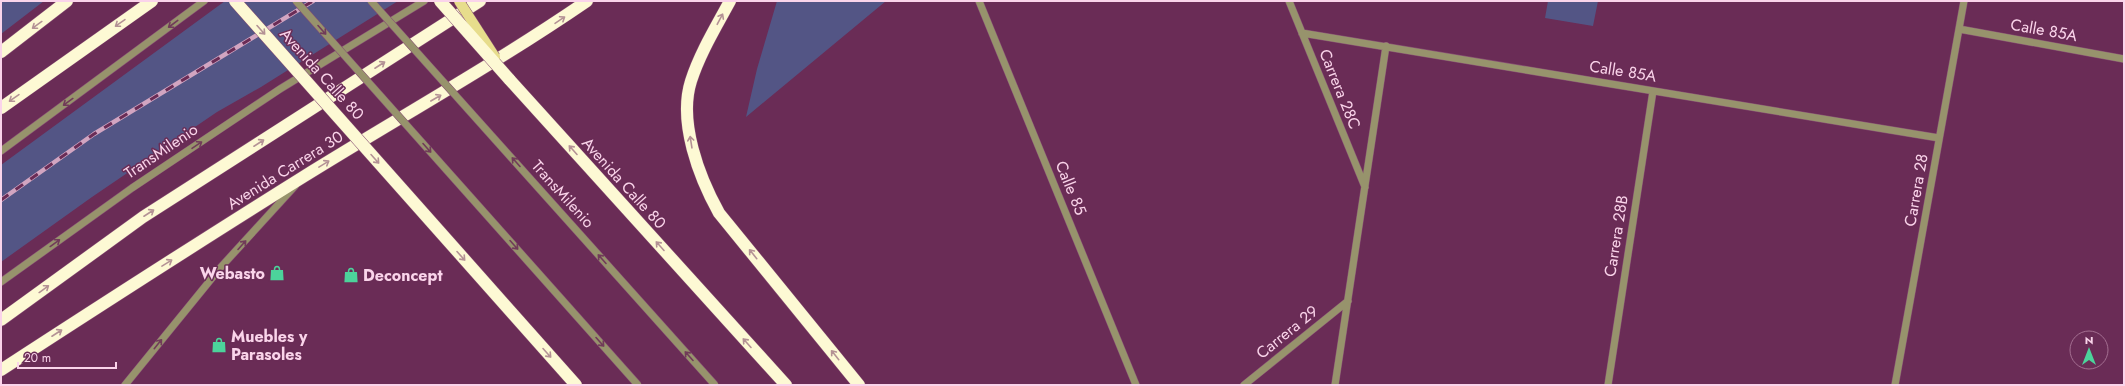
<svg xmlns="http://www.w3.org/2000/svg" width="2125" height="386" font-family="Jost,sans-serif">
  <rect width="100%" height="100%" fill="#6a2c56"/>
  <path fill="#535585" d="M1,1H44L1,34Z
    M225,1H398L261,87L217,112L92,197L1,262V165Z
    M777,1H886L746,117L757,69Z
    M1548,1H1598L1593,26L1545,18Z"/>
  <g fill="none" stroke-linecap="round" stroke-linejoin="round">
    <g stroke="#874e74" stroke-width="8">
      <path id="minor" d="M979,1L1136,385
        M1289,1L1365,187
        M1959,29L2124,59
        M1302,33L1939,138
        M1,151L204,1
        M1,282L132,188L280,89L424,1
        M125,385L221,267L295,186
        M1244,385L1348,301
        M1335,385L1386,46
        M1608,385L1653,91
        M1895,385L1964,1"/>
    </g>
    <g stroke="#874e74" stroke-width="13">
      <path id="highway" d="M730,1C716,27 700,53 691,81C678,122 699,177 719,213L859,385
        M1,52L67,1
        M509,79L786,385
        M1,108L152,1
        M1,320L143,217L480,1
        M1,370C101,305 202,240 303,177C398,118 495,64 587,1"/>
    </g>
    <use href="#minor" stroke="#97936c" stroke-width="7"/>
    <use href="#highway" stroke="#fdf9d4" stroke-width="12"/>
    <g stroke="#d2a5c1" stroke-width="4.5">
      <path id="rail" d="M1,200L94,134L313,1"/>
    </g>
    <use href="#rail" stroke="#6a2c56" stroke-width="3" stroke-dasharray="9" stroke-linecap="butt"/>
    <g stroke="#874e74" stroke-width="8" stroke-linecap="butt">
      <path id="minor-bridge" d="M296,1L638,385
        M371,1L715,385"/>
    </g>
    <g stroke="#874e74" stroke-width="11" stroke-linecap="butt">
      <path id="major-bridge" d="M459,1L495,57"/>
    </g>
    <g stroke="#874e74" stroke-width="13" stroke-linecap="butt">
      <path id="highway-bridge" d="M235,1L576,385
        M440,1L509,79"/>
    </g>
    <use href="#minor-bridge" stroke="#97936c" stroke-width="7"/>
    <use href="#major-bridge" stroke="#e7dd8c" stroke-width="10"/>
    <use href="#highway-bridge" stroke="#fdf9d4" stroke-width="12"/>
  </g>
  <defs><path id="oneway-shaft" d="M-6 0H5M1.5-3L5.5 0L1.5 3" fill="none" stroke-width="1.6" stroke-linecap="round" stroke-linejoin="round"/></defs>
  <g stroke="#b49295">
    <use href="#oneway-shaft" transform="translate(720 19) rotate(-62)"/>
    <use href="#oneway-shaft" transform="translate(560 20) rotate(-34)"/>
    <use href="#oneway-shaft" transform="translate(120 23) rotate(145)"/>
    <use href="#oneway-shaft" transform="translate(37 25) rotate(144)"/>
    <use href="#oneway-shaft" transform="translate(261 30) rotate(48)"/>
    <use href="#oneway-shaft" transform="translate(380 65) rotate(-33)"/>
    <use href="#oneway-shaft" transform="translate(14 98) rotate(145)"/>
    <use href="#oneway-shaft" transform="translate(436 98) rotate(-30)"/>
    <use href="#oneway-shaft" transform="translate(691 142) rotate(-99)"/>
    <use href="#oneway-shaft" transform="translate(259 143) rotate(-33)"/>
    <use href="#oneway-shaft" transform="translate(573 150) rotate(-132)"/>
    <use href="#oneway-shaft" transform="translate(375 159) rotate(48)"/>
    <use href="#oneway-shaft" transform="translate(324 164) rotate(-31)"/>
    <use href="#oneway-shaft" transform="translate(149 213) rotate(-33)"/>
    <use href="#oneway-shaft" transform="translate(660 246) rotate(-132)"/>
    <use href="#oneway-shaft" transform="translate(753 254) rotate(-129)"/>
    <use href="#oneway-shaft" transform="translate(461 256) rotate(48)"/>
    <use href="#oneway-shaft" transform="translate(167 263) rotate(-32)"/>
    <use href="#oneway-shaft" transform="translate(44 289) rotate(-36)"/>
    <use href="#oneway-shaft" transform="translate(57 333) rotate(-33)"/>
    <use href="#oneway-shaft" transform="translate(747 343) rotate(-132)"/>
    <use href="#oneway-shaft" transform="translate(547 353) rotate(48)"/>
    <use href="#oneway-shaft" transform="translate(835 355) rotate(-129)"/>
  </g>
  <g stroke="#713b59">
    <use href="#oneway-shaft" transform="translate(173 24) rotate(143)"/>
    <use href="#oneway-shaft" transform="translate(322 30) rotate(48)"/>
    <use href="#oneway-shaft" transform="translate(68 102) rotate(144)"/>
    <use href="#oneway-shaft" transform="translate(197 145) rotate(-34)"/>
    <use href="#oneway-shaft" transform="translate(427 148) rotate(48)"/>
    <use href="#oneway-shaft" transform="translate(516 162) rotate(-132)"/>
    <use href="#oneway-shaft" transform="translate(55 243) rotate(-36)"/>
    <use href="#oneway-shaft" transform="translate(242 245) rotate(-48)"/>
    <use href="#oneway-shaft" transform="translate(514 245) rotate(48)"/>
    <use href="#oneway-shaft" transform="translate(602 259) rotate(-132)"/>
    <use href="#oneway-shaft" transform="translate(600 342) rotate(48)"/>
    <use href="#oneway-shaft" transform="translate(158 344) rotate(-51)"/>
    <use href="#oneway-shaft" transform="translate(689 356) rotate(-132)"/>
  </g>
  <defs>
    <g id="shop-bare" transform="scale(1.2)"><path d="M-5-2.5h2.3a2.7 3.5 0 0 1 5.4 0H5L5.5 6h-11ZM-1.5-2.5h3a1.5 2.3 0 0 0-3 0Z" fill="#4cd39b" stroke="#6a2c56" stroke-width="2.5" paint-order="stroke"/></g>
  </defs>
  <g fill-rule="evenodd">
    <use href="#shop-bare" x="277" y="273"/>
    <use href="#shop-bare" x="351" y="275"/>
    <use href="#shop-bare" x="219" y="345"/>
  </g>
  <g text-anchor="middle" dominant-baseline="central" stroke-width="3" stroke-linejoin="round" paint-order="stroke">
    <g font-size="16" fill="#fad4ea" stroke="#6a2c56">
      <text transform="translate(2044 30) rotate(10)">Calle 85A</text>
      <text transform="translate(1623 71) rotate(9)">Calle 85A</text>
      <text transform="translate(322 74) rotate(48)">Avenida Calle 80</text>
      <text transform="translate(1340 89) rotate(68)">Carrera 28C</text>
      <text transform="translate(161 151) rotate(-34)">TransMilenio</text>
      <text transform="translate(285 170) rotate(-32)">Avenida Carrera 30</text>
      <text transform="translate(624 183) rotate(48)">Avenida Calle 80</text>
      <text transform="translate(1071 188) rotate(68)">Calle 85</text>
      <text transform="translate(1916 190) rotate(-80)">Carrera 28</text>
      <text transform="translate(563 194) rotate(48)">TransMilenio</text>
      <text transform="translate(1616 236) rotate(-81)">Carrera 28B</text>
      <text transform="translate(1287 332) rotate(-39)">Carrera 29</text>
    </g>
    <g font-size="16" font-weight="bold" fill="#fad4ea" stroke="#6a2c56" text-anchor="start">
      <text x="265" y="273" text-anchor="end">Webasto</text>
      <text x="363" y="275">Deconcept</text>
      <text x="231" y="336">Muebles y<tspan x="231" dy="18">Parasoles</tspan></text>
    </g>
  </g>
  <rect width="2125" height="386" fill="none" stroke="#fad4ea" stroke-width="4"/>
  <g transform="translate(2089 350)"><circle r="19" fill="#6a2c56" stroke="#a46f91"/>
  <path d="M0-3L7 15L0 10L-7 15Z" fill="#4cd39b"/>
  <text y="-6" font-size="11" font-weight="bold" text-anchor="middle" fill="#fad4ea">N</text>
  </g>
  <path d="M18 362v6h98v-6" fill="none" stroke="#fad4ea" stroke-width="2"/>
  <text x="24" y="362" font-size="12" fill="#fad4ea" stroke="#6a2c56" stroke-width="3" paint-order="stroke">20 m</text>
</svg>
